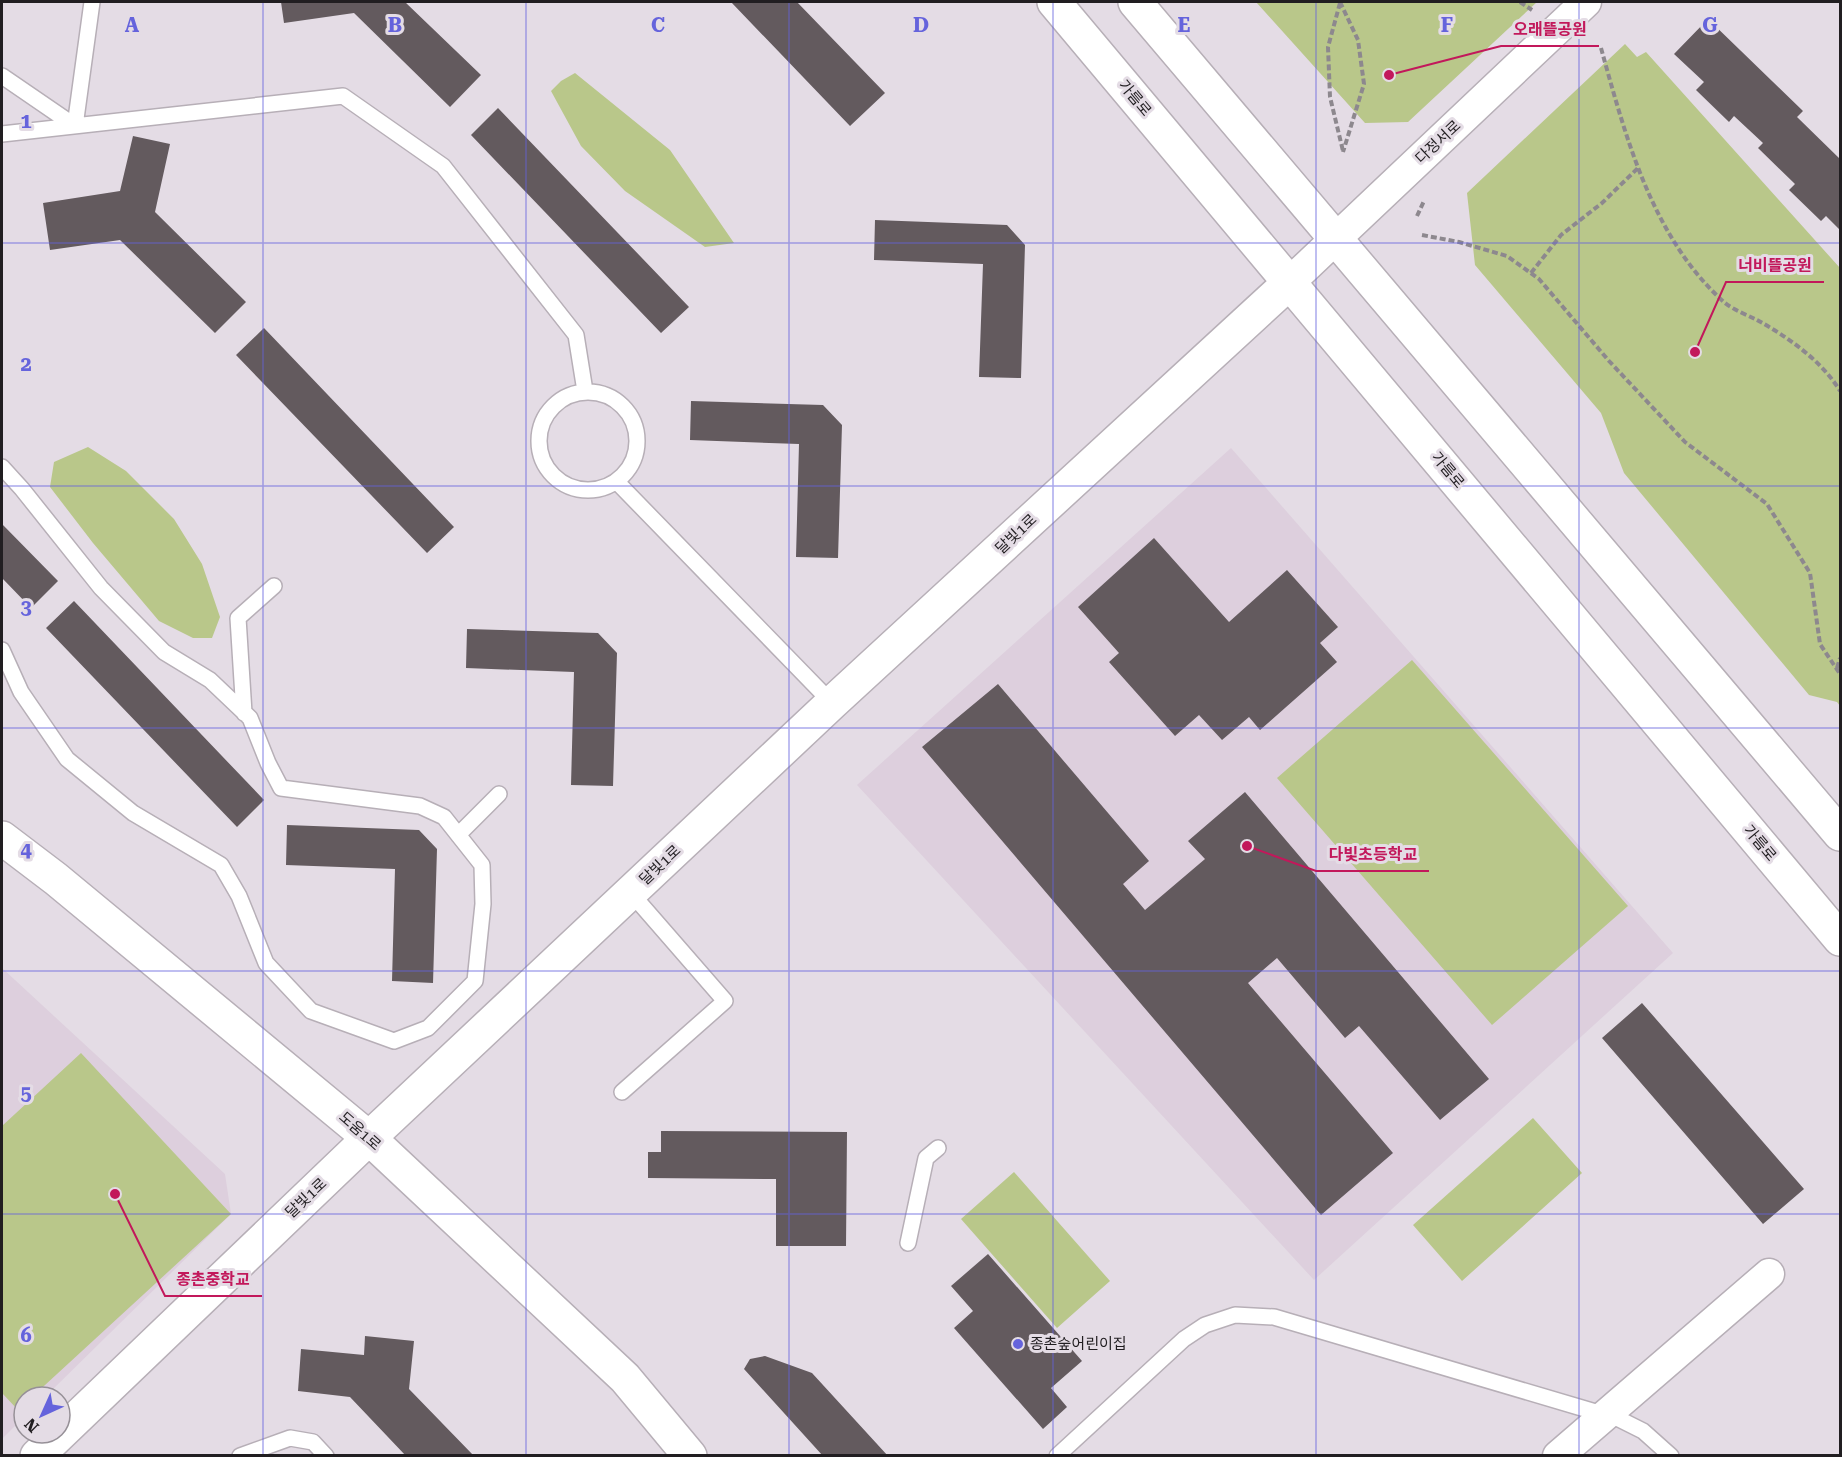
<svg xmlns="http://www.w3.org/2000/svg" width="1842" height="1457" font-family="'Roboto Serif','Noto Sans KR',serif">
  <rect width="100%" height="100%" fill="#e4dce5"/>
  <path fill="#ddcfdd" d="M1231,448L1673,953L1314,1280L857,785Z
    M2,968L225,1174L231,1214L45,1397H24V1417L2,1439Z"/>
  <path fill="#b9c78a" d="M1256,2H1537L1408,122L1365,123Z
    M1625,44L1637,57L1646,52L1840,268V706L1837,702L1809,695L1624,473L1601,413L1475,265L1467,193Z
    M575,73L670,150L734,243L705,247L625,191L581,146L551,91L561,81Z
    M88,447L126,471L174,519L202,564L220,617L212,638H193L159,621L93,543L50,487L54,462Z
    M1412,660L1628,906L1492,1025L1277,778Z
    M81,1053L231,1214L32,1397H24V1405L18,1410L2,1393V1126Z
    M1533,1118L1582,1173L1462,1281L1413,1225Z
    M1014,1172L1110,1281L1057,1328L961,1219Z"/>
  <path fill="#635a5e" d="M281,2H405L481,75L450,107L354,13L284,23Z
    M731,2H797L885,93L850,126Z
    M1708,19L1803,111L1797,117L1840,159V230L1826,216L1821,221L1789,190L1795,184L1758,148L1763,143L1734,116L1729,122L1696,90L1704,82L1674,54Z
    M498,108L689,307L661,333L471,135Z
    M133,136L170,144L155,212L246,302L215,333L120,240L50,250L43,203L120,191Z
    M875,220L1007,225L1025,245L1021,378L979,377L983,264L874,260Z
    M264,328L454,527L427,553L236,355Z
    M691,401L823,405L842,425L838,558L796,557L799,444L690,440Z
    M2,524L58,581L31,608L2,578Z
    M1154,538L1229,622L1287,570L1338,627L1320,643L1337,662L1260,730L1249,717L1222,740L1199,715L1175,736L1109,662L1119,653L1078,607Z
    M74,601L264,800L237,827L46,628Z
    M467,629L598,633L617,653L613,786L571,785L574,672L466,668Z
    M998,684L1149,861L1123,884L1145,910L1205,859L1188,841L1245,792L1489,1079L1440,1120L1359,1026L1345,1038L1277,958L1248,983L1393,1153L1321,1215L922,747Z
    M287,825L419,830L437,849L433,983L392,981L395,869L286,865Z
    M1642,1003L1804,1189L1763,1224L1602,1038Z
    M661,1131L847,1132L846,1246H776V1179L648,1178V1152H661Z
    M988,1254L1082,1361L1051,1388L1067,1407L1043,1429L954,1328L973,1311L951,1286Z
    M365,1336L414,1341L409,1389L474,1456H406L350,1397L298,1391L301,1349L364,1355Z
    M765,1356L812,1373L888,1456H823L744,1369L750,1359Z"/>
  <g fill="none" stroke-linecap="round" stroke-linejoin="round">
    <g stroke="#b7afb7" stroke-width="18">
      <path id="lane" d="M2,76L75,126L92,2
        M2,134L343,96L443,166L576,335L585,391
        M539 441a49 49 0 1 1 98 0a49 49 0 1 1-98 0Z
        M2,467L22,489L101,588L164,652L210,680L250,718L268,763L281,788L420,806L444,817L482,865L483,904L475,981L428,1028L394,1041L311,1011L266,963L239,896L221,865L133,813L67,759L21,692L2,650
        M617,482L832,703
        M244,713L238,618L274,586
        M458,835L499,794
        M622,1092L725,1001L631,893
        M908,1243L926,1158L938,1148
        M240,1456L290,1438L313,1442L326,1456
        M1057,1456L1184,1339L1205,1325L1235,1315L1274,1317L1619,1419L1643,1431L1671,1456"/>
    </g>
    <g stroke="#b7afb7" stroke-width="33">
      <path id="street" d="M1290,282L1586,2
        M1558,1456L1769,1274"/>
    </g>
    <g stroke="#b7afb7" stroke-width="36">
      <path id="secondary" d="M1054,2L1840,939
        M1135,2L1840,834
        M2,838L56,879L369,1138L625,1378L690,1456
        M37,1456L369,1138L832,703L1290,282"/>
    </g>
    <path stroke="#8d888e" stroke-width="4" stroke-dasharray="6 3" stroke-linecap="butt" d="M1340,2L1358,40L1364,84L1343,152
      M1520,2L1532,10
      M1340,3L1328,47L1330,97L1343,151
      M1601,48C1626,138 1652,238 1725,303C1734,310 1747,315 1757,320C1788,337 1822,361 1840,391
      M1417,216L1424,201
      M1422,235L1459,242L1507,256L1539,279L1609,361L1685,442L1767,504L1810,573L1820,644L1840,674
      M1531,273L1561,235L1602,203L1639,167
      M1837,668L1840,658"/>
    <use href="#lane" stroke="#fff" stroke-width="15"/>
    <use href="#street" stroke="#fff" stroke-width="30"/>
    <use href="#secondary" stroke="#fff" stroke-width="33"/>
  </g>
  <path fill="none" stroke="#6563dc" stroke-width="1.5" stroke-opacity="0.55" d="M263,2V1456M526,2V1456M789,2V1456M1053,2V1456M1316,2V1456M1579,2V1456M2,243H1840M2,486H1840M2,728H1840M2,971H1840M2,1214H1840"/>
  <circle fill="#6563dc" stroke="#e4dce5" stroke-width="2" cx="1018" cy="1344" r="6"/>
  <g text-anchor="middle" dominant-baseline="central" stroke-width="6" stroke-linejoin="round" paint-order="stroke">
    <g font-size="15" fill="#211e21" stroke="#e4dce5">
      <text transform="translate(1135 98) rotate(50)">가름로</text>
      <text transform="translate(1438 142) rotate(-43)">다정서로</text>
      <text transform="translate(1448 470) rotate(50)">가름로</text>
      <text transform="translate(1016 534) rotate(-43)">달빛1로</text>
      <text transform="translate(1760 843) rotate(50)">가름로</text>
      <text transform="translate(660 865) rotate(-43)">달빛1로</text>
      <text transform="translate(360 1131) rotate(41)">도움1로</text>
      <text transform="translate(306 1198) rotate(-43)">달빛1로</text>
    </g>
    <g font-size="15" fill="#211e21" stroke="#e4dce5" text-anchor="start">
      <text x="1030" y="1344">종촌숲어린이집</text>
    </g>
  </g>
  <g font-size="20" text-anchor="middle" font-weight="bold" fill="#6563dc" stroke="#e4dce5" stroke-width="6" stroke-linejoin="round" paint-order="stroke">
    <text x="132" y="32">A</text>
    <text x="395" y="32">B</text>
    <text x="658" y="32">C</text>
    <text x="921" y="32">D</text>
    <text x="1184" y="32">E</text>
    <text x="1447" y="32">F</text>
    <text x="1710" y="32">G</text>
    <text x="26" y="128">1</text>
    <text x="26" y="371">2</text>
    <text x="26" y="614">3</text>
    <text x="26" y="857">4</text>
    <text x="26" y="1100">5</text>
    <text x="26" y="1342">6</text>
  </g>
  <path fill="none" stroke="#c2185b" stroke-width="2" d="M1389 75L1501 46H1599M1695 352L1726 282H1824M1247 846L1316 871H1429M115 1194L165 1296H262"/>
  <g fill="#c2185b" stroke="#e4dce5" stroke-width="2">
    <circle cx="1389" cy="75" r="6"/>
    <circle cx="1695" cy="352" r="6"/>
    <circle cx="1247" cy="846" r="6"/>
    <circle cx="115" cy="1194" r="6"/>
  </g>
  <g font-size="16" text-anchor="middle" font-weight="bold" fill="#c2185b" stroke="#e4dce5" stroke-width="6" stroke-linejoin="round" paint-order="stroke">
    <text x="1550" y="35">오래뜰공원</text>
    <text x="1775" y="271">너비뜰공원</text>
    <text x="1373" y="860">다빛초등학교</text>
    <text x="213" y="1285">종촌중학교</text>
  </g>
  <rect width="1842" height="1457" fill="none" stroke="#211e21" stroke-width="6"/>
  <g transform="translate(42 1415) rotate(225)"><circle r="28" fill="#e4dce5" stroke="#969097" stroke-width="1.5"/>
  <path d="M0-4.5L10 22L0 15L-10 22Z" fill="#6563dc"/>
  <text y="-9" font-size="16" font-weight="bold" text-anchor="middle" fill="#211e21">N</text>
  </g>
</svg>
